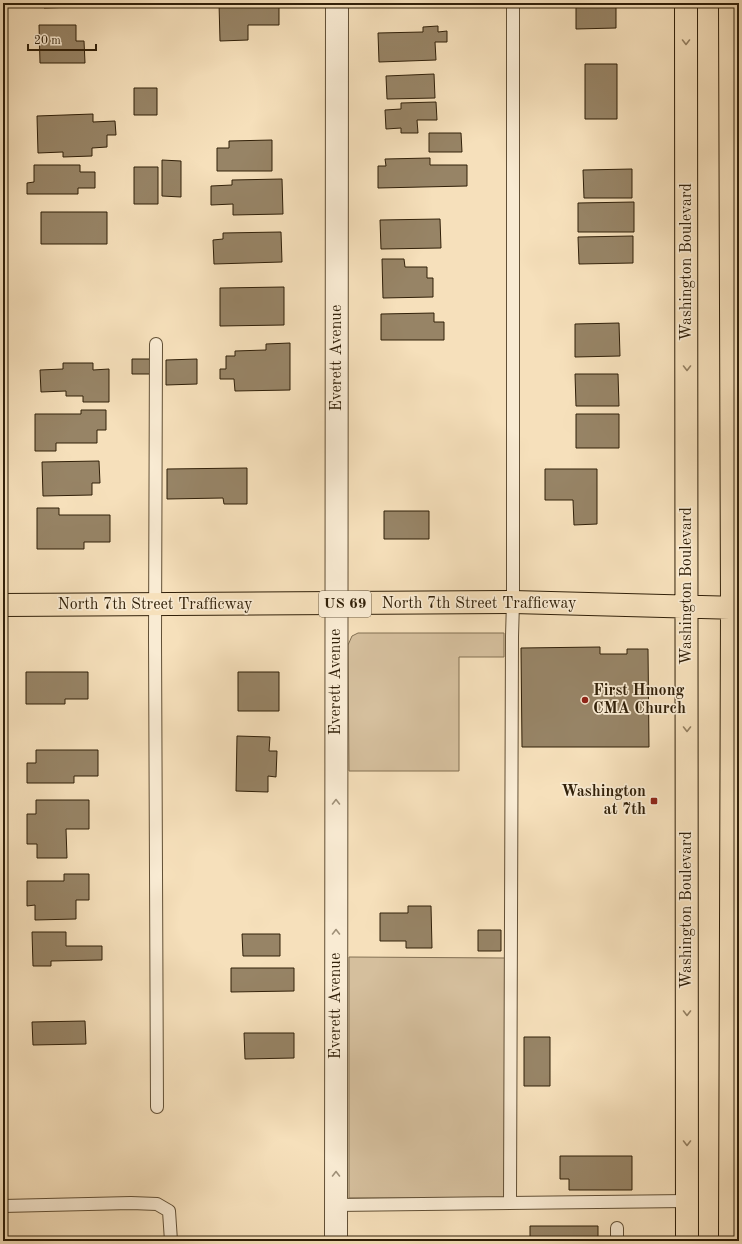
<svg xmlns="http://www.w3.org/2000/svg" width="742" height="1244" font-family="'Old Standard TT',serif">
  <rect width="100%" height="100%" fill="#f6e0bb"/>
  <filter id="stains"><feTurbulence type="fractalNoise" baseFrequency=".005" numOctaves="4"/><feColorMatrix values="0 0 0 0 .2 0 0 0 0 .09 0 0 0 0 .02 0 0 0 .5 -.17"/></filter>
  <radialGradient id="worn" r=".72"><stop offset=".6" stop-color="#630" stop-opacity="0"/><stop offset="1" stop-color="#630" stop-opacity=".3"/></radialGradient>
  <path fill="#d5bf9d" stroke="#837053" d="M358,633H504V657H459V771H349L348,645L352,636Z
    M349,957L506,958L507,1198H349Z"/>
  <path fill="#978466" stroke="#312009" d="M44,3H75V7L44,8Z
    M219,3H279V25H248V40L220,41Z
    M576,3H623V4H616V28L576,29Z
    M39,25H76V41H84L85,63H40Z
    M438,26V32L447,31V42H435L436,60L379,62L378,33L423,32V27Z
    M585,64H617V119H585Z
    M434,74L435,98L387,99L386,76Z
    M134,88H157V115H134Z
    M436,102L437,120H417L418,133H401V128L386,129L385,110L401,109V103Z
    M93,114V122L115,121L116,135H107V147L92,148V156L63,157V152L38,153L37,116Z
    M429,133H461L462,152H429Z
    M272,140V171H217V148H229V141Z
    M430,158V165H467V186L378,188V166H386L385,159Z
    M162,160L181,161V197L162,196Z
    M34,165H80V172H95V188H78V194H27V183L34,182Z
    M134,167H158V204H134Z
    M632,169V198H584L583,170Z
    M282,179L283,214L233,215V204L211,205V186L232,185V180Z
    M634,202V232H578V203Z
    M41,212H107V244H41Z
    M440,219L441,248L381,249L380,220Z
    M281,232L282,262L214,264L213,240L223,239V233Z
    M633,236V263L579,264L578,237Z
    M382,259H404L405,267H427V278H433V297L383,298Z
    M284,287V325L220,326V288Z
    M434,313V322H444V340H381V314Z
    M619,323L620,356L575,357V324Z
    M290,343V390L235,391L234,379H220V369H226V356H235V351L266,350V344Z
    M132,359H151V374H132Z
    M197,359V384L166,385V360Z
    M63,363H93V370L109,369V402H83V396H66V391L41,392L40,370L63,369Z
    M575,374H618L619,406H576Z
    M81,410H106V430H97V443H56V451H35V414H81Z
    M576,414H619V448H576Z
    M99,461L100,483H92V495L43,496L42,462Z
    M247,468V504H224L223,498L167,499V469Z
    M545,469H597V524L574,525L573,500H545Z
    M37,508H59V515H110V542H84V549H37Z
    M384,511H429V539H384Z
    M600,647V654H627V649H648L649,747H522L521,648Z
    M26,672H88V699H65V704H26Z
    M238,672H279V711H238Z
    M237,736L270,737L269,751H277L276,777L268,776V792L236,791Z
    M36,750H98V776H74V783H27V763H36Z
    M36,800H89V829H66L67,858H37V844H27V814H36Z
    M64,874H89V900H76V919L35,920V905L27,906V881H64Z
    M408,906H431L432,948H406V941H380V913H408Z
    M478,930H501V951H478Z
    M32,932H66V946H102V960L51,961V966H33Z
    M242,934H280V956H243Z
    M231,968H294V991L231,992Z
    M85,1021L86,1044L33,1045L32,1022Z
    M244,1033H294V1058L245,1059Z
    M524,1037H550V1086H524Z
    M560,1156H632V1190H569V1179H560Z
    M530,1226H598V1241H530Z"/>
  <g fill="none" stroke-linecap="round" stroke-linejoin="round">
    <g stroke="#625036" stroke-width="14">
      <path id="service" d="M156,344L155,639L157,1107
        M510,1203L512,636L513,602V3
        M336,1205L687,1201
        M3,1206L131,1203L157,1204L169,1211L171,1241
        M617,1228V1241"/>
    </g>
    <g stroke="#625036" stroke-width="24">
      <path id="minor" d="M336,1241L337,3"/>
    </g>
    <g stroke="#312009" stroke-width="24">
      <path id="primary" d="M686,3L687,1241
        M730,3L732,608L730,1241
        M3,605L513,602L739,608"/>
    </g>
    <use href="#service" stroke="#f9ebd3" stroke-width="12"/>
    <use href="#minor" stroke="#f9ebd3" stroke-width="22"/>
    <use href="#primary" stroke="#f6e0bb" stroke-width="22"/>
  </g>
  <defs><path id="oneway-chevron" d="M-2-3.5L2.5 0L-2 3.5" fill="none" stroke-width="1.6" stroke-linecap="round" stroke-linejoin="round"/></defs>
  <g stroke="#948062">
    <use href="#oneway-chevron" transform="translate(686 42) rotate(90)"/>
    <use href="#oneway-chevron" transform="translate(687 368) rotate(90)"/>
    <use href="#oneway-chevron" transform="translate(687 729) rotate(90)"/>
    <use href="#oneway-chevron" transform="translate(687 1013) rotate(90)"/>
    <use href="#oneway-chevron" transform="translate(687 1143) rotate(90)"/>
  </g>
  <g stroke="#9f9078">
    <use href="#oneway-chevron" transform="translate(336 802) rotate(-90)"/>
    <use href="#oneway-chevron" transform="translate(336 932) rotate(-90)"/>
    <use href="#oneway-chevron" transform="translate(336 1174) rotate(-90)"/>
  </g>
  <g fill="#8f2418" stroke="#f9ebd3" stroke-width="1.5">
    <circle cx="585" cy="700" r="4"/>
    <rect x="650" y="797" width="8" height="8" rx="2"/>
  </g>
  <g text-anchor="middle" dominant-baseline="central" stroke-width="3.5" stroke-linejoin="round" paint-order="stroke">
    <rect fill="#f9ebd3" stroke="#6d5d46" stroke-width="1" x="319" y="591" width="52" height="26" rx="3"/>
    <g font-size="15" font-weight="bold" fill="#312009">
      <text x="345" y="604">US 69</text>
    </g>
    <g font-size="16" fill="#312009" stroke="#f9ebd3">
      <text transform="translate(687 262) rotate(-90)">Washington Boulevard</text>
      <text transform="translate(337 358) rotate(-90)">Everett Avenue</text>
      <text transform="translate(687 586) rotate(-90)">Washington Boulevard</text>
      <text x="479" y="604">North 7th Street Trafficway</text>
      <text x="155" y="605">North 7th Street Trafficway</text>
      <text transform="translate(336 682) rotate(-90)">Everett Avenue</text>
      <text transform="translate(687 910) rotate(-90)">Washington Boulevard</text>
      <text transform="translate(336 1006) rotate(-90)">Everett Avenue</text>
    </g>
    <g font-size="16" font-weight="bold" fill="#312009" stroke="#f9ebd3" text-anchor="start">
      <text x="593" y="691">First Hmong<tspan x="593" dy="18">CMA Church</tspan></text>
      <text x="646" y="792" text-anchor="end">Washington<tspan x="646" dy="18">at 7th</tspan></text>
    </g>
  </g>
  <rect width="742" height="1244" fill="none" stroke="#f6e0bb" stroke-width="16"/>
  <rect x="4" y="4" width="734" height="1236" fill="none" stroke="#312009" stroke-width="2"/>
  <rect x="8" y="8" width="726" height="1228" fill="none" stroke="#312009"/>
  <path d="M28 44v6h68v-6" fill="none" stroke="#312009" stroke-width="2"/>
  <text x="34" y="44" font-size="12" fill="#312009" stroke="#f9ebd3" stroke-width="3" paint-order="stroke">20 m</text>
  <rect width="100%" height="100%" filter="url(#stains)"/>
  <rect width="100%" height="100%" fill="url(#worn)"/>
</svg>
